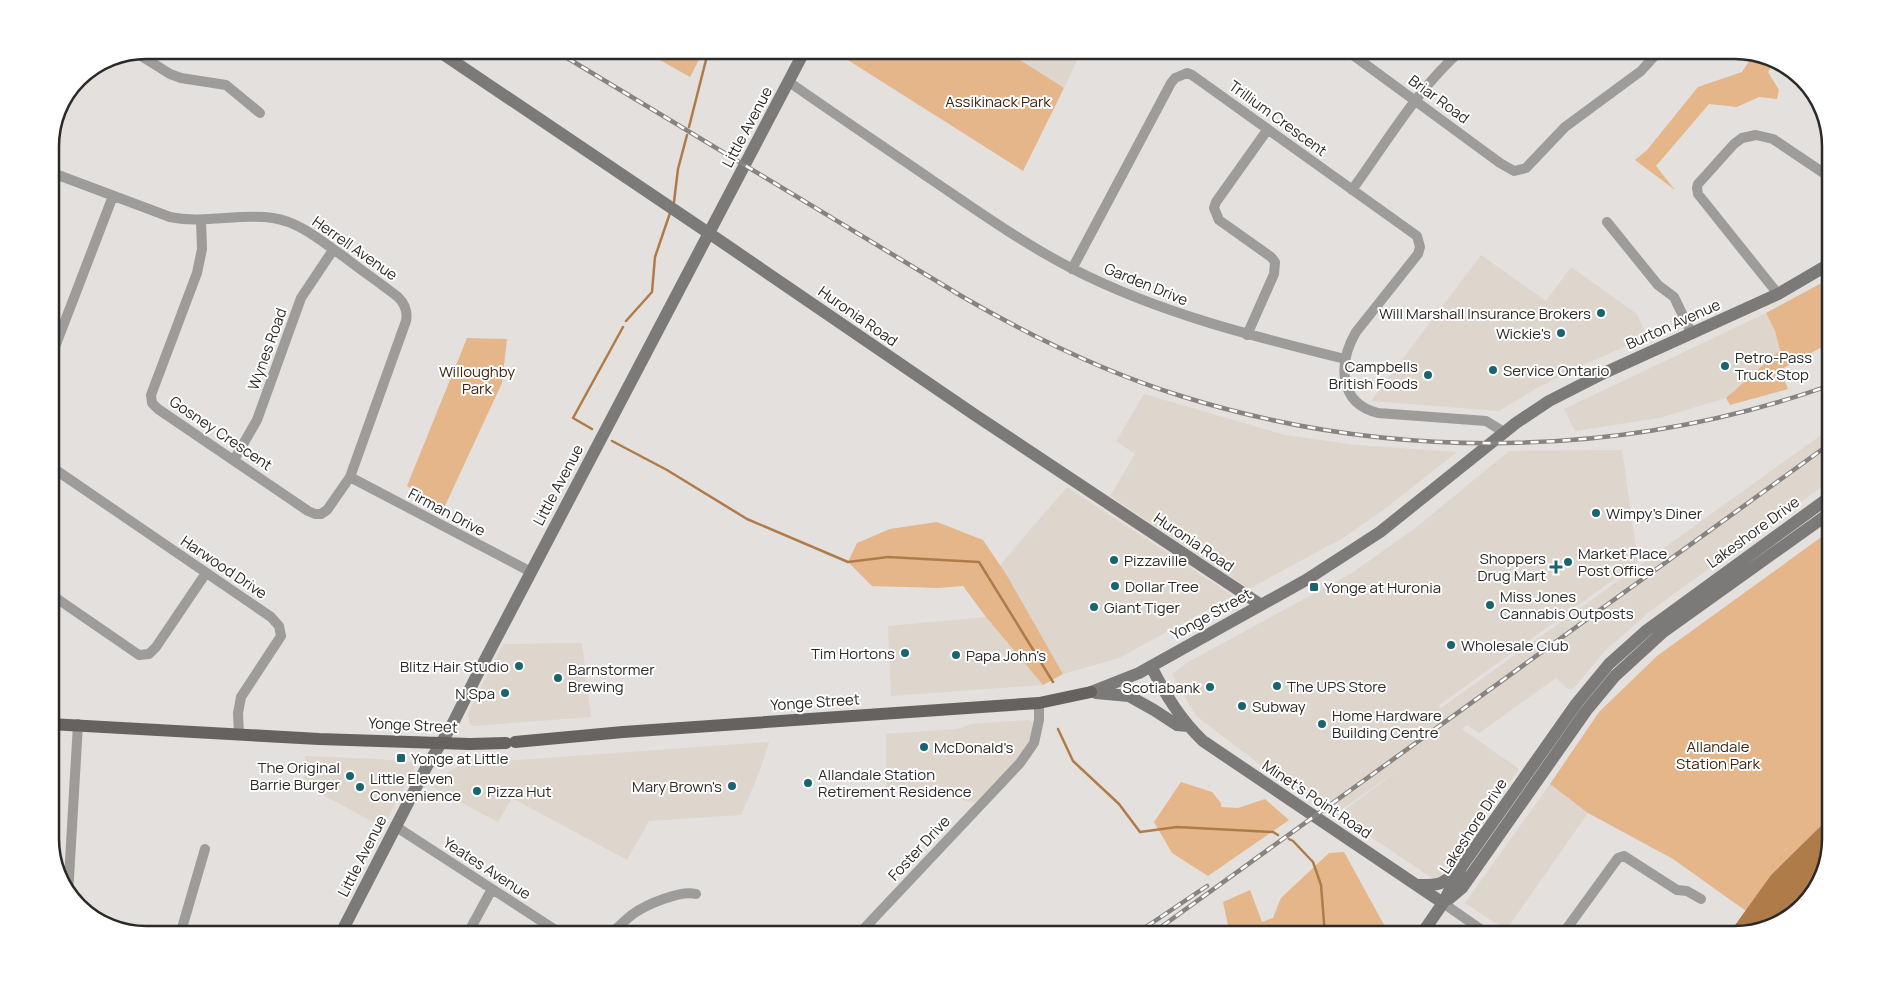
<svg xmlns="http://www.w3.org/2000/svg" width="1881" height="985" font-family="Manrope,sans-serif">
  <rect width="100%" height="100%" fill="#e4e0dd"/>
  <path fill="#ded5cc" d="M1004,50H1082L1064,88Z
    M1481,255L1546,301L1571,267L1637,314L1647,337L1585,364L1535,389L1499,411L1371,401Z
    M1766,313L1775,331L1780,350L1726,398L1659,418L1575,431L1564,409Z
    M1831,382V417L1819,387Z
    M1144,394L1285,435L1356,445L1457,452L1386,508L1343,538L1249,589L1110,496L1135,454L1116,441Z
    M1831,428V480L1649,612L1605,651L1572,690L1568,689L1556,678L1479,733L1467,725L1462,729L1519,769L1441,875L1435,880L1338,815L1405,765L1341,810L1316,795L1320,791L1311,797L1279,779L1196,716L1172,674L1190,661L1352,573L1418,526L1509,451L1622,450L1638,562L1438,706L1441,708Z
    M1067,487L1233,596L1119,658L1063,674L1000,565Z
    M986,617L1043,685L891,696L888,626Z
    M582,643L591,717L473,726L470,724L468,713L503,644Z
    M1029,720L1032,722L1033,731L1031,742L1016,760L974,803L961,799L886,789V734L957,729L972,724Z
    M769,742L759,773L741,815L649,821L627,860L512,798L498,822L430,786L432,783L461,764Z
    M305,756L379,759L417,763L383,827L304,785Z
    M1550,784L1588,813L1506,930L1465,903Z"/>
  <path fill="#e4b689" d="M642,50H704L690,77Z
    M832,50H1004L1064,88L1023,171Z
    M1754,54L1776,59L1768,72L1779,90L1777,99L1759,97L1737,107L1709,104L1656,166L1675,190L1635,160L1647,150L1698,87L1742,72Z
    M1831,278V342L1780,370L1788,389L1730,405L1726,398L1780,350L1775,331L1766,313Z
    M467,338L507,339L502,383L444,508L407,486Z
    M937,522L983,540L1006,574L1063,674L1043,685L986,617L963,586L938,588L872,586L848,562L857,543L890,529Z
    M1831,530V816L1771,875L1746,911L1673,859L1588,813L1550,784L1599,712L1657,656Z
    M1181,782L1212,792L1221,803V807L1238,808L1265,799L1289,820L1208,876L1172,853L1154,822Z
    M1344,852L1388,932V935H1230L1223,902L1250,890L1262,922L1273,918L1281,898L1329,853Z"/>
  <path fill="#af7c49" d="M1831,816V839L1821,882L1783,922L1736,935H1728L1771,875Z"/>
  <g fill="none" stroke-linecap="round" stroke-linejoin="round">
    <path stroke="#af7c49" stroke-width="2.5" d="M689,127L707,56L713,50
      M674,202L678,169L687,135
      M626,321L652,292L655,257L670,213
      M592,429L573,418L623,327
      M612,441L667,470L747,519L848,562L888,557L979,562L1053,682
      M1058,729L1073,761L1119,804L1140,832L1177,827L1273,832L1278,835
      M1289,839L1293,841L1313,862L1321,885L1325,935"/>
    <path stroke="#9d9c9a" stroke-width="10" d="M1346,50L1500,163L1514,171L1526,168L1565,127L1641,71L1660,50
      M135,52L170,74L181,78L226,85L260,113
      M789,82C836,115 884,147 932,180C978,211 1024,244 1073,269C1159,313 1252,336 1345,359
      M50,172L170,217C205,224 239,213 273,218C300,222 321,241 343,256C361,270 380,283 398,297C405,304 408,311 406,321L350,477L327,510L321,514H315L308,511L158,409L152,403L151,395L197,273L202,249L201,220
      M1352,190C1384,146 1420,85 1462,50
      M1607,222L1658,285L1674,297L1692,334
      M1072,269L1171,83L1175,78L1187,73L1192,75L1417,236L1420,247L1418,254L1356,332C1338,363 1338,403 1378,413L1486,421L1504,432
      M1778,294L1698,194L1697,188L1698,184L1734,144L1742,138L1756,135L1773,139L1831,178
      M1247,335L1274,274L1275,262L1271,257L1219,220L1214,208L1216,202L1268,129
      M50,360L113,196
      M234,460L257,420L301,298L333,250
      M50,466L271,617L279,626L281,636L241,697L238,713L239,734
      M350,477L531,572
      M59,600L139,655L149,654L156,647L206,573
      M395,826L563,935
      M68,895L78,724
      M1443,903L1489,935
      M180,935L205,849
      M467,935L492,889
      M610,935C617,928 625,920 633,914C647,904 681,890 696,894
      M858,935L1020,763L1034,743L1039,720V703
      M1562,935L1618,858L1624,856L1677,890L1687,891L1701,899"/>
    <path stroke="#7c7a78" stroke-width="12" d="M437,50L719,240L975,415L1261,605
      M1151,666C1165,694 1180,719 1203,741L1443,903
      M1091,692L1139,673L1306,580L1380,532L1516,423L1549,401L1604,373L1778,294L1831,263
      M1096,693L1129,696L1154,710L1177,725L1188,726
      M1417,885C1438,885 1441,886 1457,871
      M1449,899L1462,888L1586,711L1615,676L1663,632L1831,512
      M340,935L427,766L452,725L476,677L805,50
      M1421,935L1443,903L1462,866L1576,704L1609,664L1647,630L1831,496"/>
    <path stroke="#656260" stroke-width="12" d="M50,724L319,739L470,744L506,743
      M515,742L623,732L1039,703L1091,692"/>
    <g stroke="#868381" stroke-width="4.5">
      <path id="rail" d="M554,50L963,297C1032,337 1104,372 1181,396C1392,462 1622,459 1831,385
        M1134,935L1207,886
        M1150,935L1831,443"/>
    </g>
    <use href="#rail" stroke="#fff" stroke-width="2.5" stroke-dasharray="8" stroke-linecap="butt"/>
  </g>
  <g fill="#19646f" stroke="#fff" stroke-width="2">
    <circle cx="1601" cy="313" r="5"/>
    <circle cx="1561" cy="333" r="5"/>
    <circle cx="1725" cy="366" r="5"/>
    <circle cx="1493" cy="370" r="5"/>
    <circle cx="1428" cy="375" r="5"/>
    <circle cx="1596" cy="513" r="5"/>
    <circle cx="1114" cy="560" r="5"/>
    <circle cx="1568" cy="562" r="5"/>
    <path d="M1553.5 559.5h5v5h5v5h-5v5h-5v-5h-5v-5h5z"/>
    <circle cx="1115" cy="586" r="5"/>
    <rect x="1309" y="582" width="10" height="10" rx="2.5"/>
    <circle cx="1490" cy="605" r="5"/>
    <circle cx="1094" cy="607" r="5"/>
    <circle cx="1451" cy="645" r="5"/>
    <circle cx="905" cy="653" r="5"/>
    <circle cx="956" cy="655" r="5"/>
    <circle cx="519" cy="666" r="5"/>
    <circle cx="558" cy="678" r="5"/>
    <circle cx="1277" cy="686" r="5"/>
    <circle cx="1210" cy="687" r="5"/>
    <circle cx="505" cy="693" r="5"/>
    <circle cx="1242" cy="706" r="5"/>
    <circle cx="1322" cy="724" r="5"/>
    <circle cx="924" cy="747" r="5"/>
    <rect x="396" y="753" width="10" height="10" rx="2.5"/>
    <circle cx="350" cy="776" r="5"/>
    <circle cx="808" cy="783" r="5"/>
    <circle cx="732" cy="786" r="5"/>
    <circle cx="360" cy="787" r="5"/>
    <circle cx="477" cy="791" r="5"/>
  </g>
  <g text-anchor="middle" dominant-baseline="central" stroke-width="4" stroke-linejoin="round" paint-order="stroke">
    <g font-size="15" fill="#2b2a28" stroke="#fff">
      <text transform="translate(1439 99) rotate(36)">Briar Road</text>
      <text transform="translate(1278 118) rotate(36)">Trillium Crescent</text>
      <text transform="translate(747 127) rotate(-62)">Little Avenue</text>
      <text transform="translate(355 248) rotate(35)">Herrell Avenue</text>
      <text transform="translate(1146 284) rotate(22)">Garden Drive</text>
      <text transform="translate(858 316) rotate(35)">Huronia Road</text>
      <text transform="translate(1673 324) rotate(-24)">Burton Avenue</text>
      <text transform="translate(267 349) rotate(-70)">Wynes Road</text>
      <text transform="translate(221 433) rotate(34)">Gosney Crescent</text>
      <text transform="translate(558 485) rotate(-62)">Little Avenue</text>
      <text transform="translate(447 512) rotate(28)">Firman Drive</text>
      <text transform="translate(1753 532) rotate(-36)">Lakeshore Drive</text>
      <text transform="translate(1194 542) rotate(34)">Huronia Road</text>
      <text transform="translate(224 567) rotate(34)">Harwood Drive</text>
      <text transform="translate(1211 614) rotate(-29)">Yonge Street</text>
      <text transform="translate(815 702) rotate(-4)">Yonge Street</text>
      <text transform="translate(413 725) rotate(3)">Yonge Street</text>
      <text transform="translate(1317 799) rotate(34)">Minet's Point Road</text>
      <text transform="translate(1473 826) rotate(-57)">Lakeshore Drive</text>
      <text transform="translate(919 848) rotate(-47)">Foster Drive</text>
      <text transform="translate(362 856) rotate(-63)">Little Avenue</text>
      <text transform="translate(487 868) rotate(33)">Yeates Avenue</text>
    </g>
    <g font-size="15" fill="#3b250e" stroke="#fff">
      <text x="998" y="101">Assikinack Park</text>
      <text x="477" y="371">Willoughby<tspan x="477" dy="17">Park</tspan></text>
      <text x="1718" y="746">Allandale<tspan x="1718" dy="17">Station Park</tspan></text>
    </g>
    <g font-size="15" fill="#2b2a28" stroke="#fff" text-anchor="start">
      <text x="1591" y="313" text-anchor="end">Will Marshall Insurance Brokers</text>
      <text x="1551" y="333" text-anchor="end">Wickie's</text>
      <text x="1735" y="357">Petro-Pass<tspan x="1735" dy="17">Truck Stop</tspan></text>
      <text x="1418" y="366" text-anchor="end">Campbells<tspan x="1418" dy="17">British Foods</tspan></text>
      <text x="1503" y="370">Service Ontario</text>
      <text x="1606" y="513">Wimpy's Diner</text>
      <text x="1578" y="553">Market Place<tspan x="1578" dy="17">Post Office</tspan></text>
      <text x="1546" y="558" text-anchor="end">Shoppers<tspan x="1546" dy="17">Drug Mart</tspan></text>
      <text x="1124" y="560">Pizzaville</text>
      <text x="1125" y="586">Dollar Tree</text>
      <text x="1324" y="587">Yonge at Huronia</text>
      <text x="1500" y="596">Miss Jones<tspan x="1500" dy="17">Cannabis Outposts</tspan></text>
      <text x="1104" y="607">Giant Tiger</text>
      <text x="1461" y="645">Wholesale Club</text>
      <text x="895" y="653" text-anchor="end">Tim Hortons</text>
      <text x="966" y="655">Papa John's</text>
      <text x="509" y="666" text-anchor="end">Blitz Hair Studio</text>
      <text x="568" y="669">Barnstormer<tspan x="568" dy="17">Brewing</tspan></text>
      <text x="1287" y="686">The UPS Store</text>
      <text x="1200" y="687" text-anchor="end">Scotiabank</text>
      <text x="495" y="693" text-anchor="end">N Spa</text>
      <text x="1252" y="706">Subway</text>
      <text x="1332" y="715">Home Hardware<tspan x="1332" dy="17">Building Centre</tspan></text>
      <text x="934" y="747">McDonald's</text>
      <text x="411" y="758">Yonge at Little</text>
      <text x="340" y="767" text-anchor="end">The Original<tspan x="340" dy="17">Barrie Burger</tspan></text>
      <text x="818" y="774">Allandale Station<tspan x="818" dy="17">Retirement Residence</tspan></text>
      <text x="370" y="778">Little Eleven<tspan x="370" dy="17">Convenience</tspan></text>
      <text x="722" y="786" text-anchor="end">Mary Brown's</text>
      <text x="487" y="791">Pizza Hut</text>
    </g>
  </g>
  <path d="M0 0H1881V985H0ZM146 59H1735A87 87 0 0 1 1822 146V839A87 87 0 0 1 1735 926H146A87 87 0 0 1 59 839V146A87 87 0 0 1 146 59Z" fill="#fff" fill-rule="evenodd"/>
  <path fill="none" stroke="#2b2a28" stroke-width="2.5" d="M146 59H1735A87 87 0 0 1 1822 146V839A87 87 0 0 1 1735 926H146A87 87 0 0 1 59 839V146A87 87 0 0 1 146 59Z"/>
</svg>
